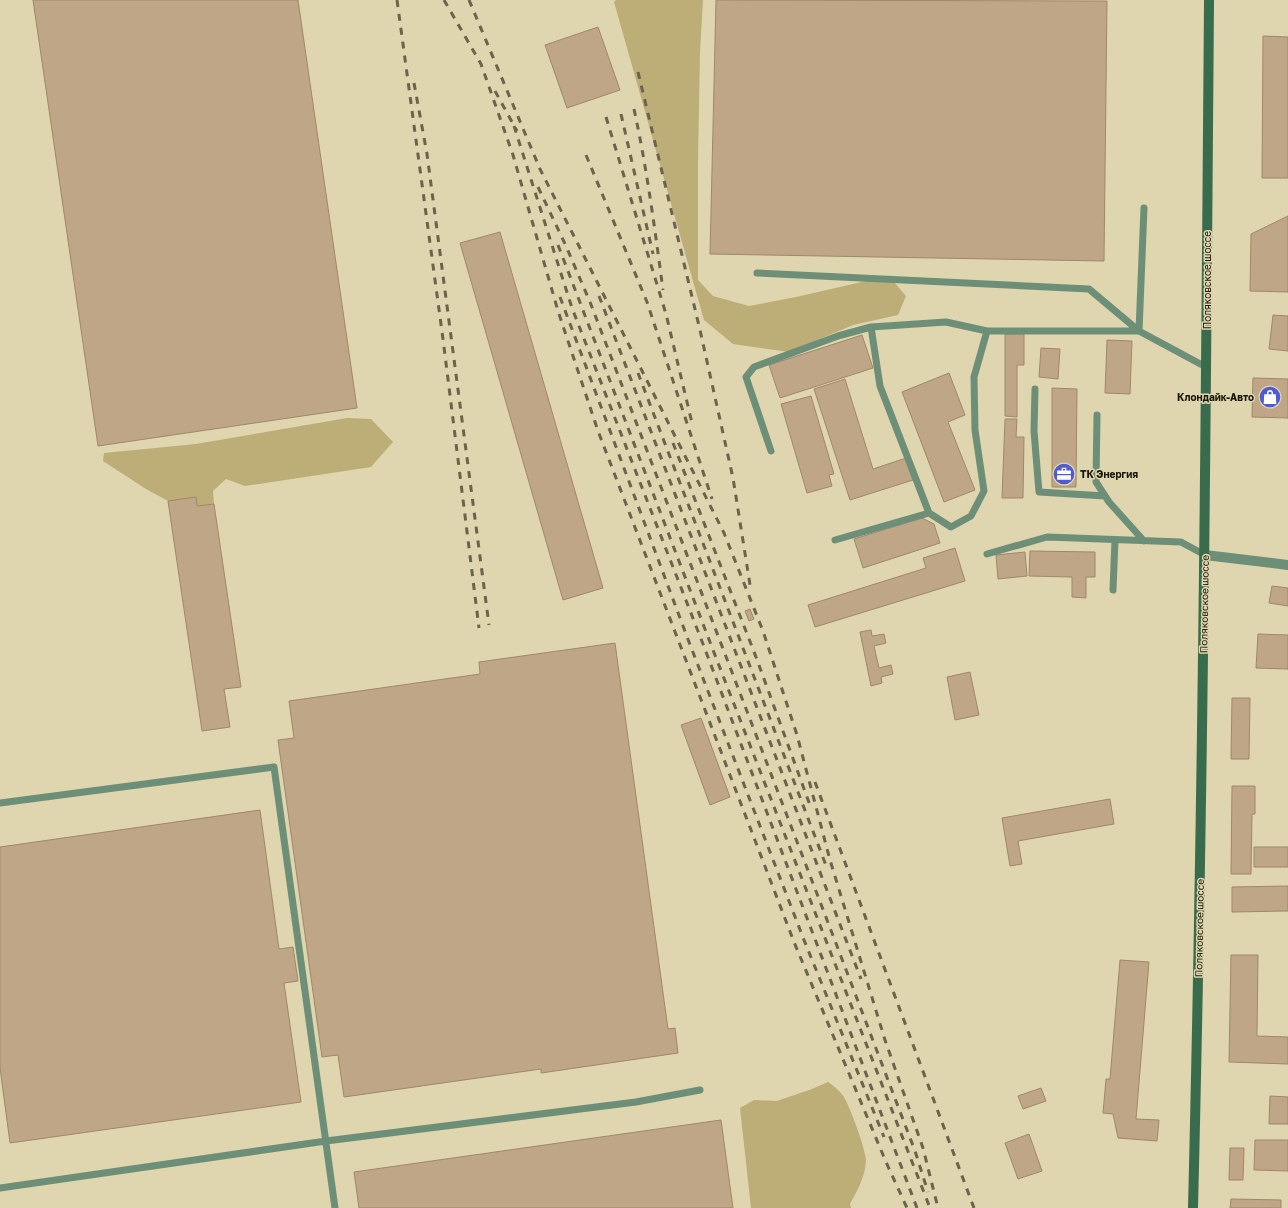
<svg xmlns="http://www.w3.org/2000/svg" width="1288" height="1208" font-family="'Golos Text',sans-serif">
  <rect width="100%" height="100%" fill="#dfd5af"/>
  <path fill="#bdae77" d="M616,0H703L700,52L698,161V280L713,296L749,306L796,297L866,281L894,282L906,296L898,315L853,325L789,352L733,344L704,320L614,2Z
    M347,418L371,419L393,442L371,467L245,486L226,479L213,491L214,504L197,506L195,497L168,501L146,489L103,461L104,453L196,444Z
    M828,1082C834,1086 840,1091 844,1097C850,1107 866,1150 866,1161C865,1177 857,1191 850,1204L851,1208H751L740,1108L754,1100L777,1101L812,1089Z"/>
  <path fill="#bea686" stroke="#9f8869" d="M33,0H298L357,408L98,446Z
    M716,0L1107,1L1104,261L710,254Z
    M598,27L620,90L567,108L545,45Z
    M1263,36L1288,37V178H1262Z
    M1288,216V292L1250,291L1251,234Z
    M500,232L603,588L563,600L460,243Z
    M1273,315L1288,316V351L1269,349Z
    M1005,334H1024V365H1017V417L1005,416Z
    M862,335L873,368L780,398L769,365Z
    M1107,340L1132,341L1130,394L1105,393Z
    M1041,348L1060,349L1058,379L1039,377Z
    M949,373L965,415L948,422L975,490L944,502L902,392Z
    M1253,378L1288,379V418L1252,417Z
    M845,379L873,469L906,458L913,480L850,500L814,389Z
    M1052,388L1077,389L1076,487H1052Z
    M811,396L834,474L829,475L832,486L807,493L781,404Z
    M1005,419H1017L1016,437H1024L1023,498H1002Z
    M196,497L197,506L214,504L241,687L224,689L230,727L202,731L168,501Z
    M922,518L934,524L940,543L863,568L854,539Z
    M955,548L965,581L815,627L808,605L926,568L923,558Z
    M1030,551L1095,552V577H1086V598L1072,597V577L1029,576Z
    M1025,552L1027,576L998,579L996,555Z
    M1272,586L1288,588V606L1269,603Z
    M750,609L754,619L749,621L745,611Z
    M871,630L872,636L884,634L886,643L874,646L879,668L891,665L893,674L881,677L882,683L871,686L860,632Z
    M1258,634L1288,635V669L1256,668Z
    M615,643L668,1029L675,1028L678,1053L541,1073V1069L344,1097L338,1055L322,1057L278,740L294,738L289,701L480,674L479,662Z
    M970,672L979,715L955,720L947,677Z
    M1232,698H1250L1249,759H1231Z
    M701,718L730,797L710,805L681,725Z
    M1232,786H1255V814H1252L1251,874H1231Z
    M1110,799L1114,824L1018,841L1022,864L1010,866L1002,818Z
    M260,810L279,949L293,947L298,981L284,983L301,1102L10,1143L0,1068V847Z
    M1254,847H1288V867H1254Z
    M1288,886V911L1232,912V887Z
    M1231,955H1258L1257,1036L1288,1037V1064L1229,1062Z
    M1120,960L1149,962L1136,1119L1159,1120L1157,1141L1118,1138L1113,1114L1103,1113L1106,1079H1110Z
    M1041,1088L1046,1101L1023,1109L1018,1096Z
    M1270,1096L1288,1097V1124H1269Z
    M721,1120L733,1208H359L354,1172Z
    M1029,1134L1042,1171L1018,1179L1005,1143Z
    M1255,1140H1288V1171L1254,1170Z
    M1230,1148H1244L1243,1180H1229Z
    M1231,1199L1281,1200V1208H1230Z"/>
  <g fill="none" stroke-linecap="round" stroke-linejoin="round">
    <path stroke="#6d8f78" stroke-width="7" d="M757,273L1089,289L1139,331
      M871,327L946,322L987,331
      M1139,331L1144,208
      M1035,389L1034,431L1039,492L1105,496
      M1097,415L1096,482L1109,502L1144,541
      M771,451L746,377L754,367L838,336L871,327L880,386L929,513L951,527L971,516L984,491L975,430L974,377L987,331H1139L1206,367
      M835,540L929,513
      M987,554L1047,537L1181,542L1205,555
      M1113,590L1115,540
      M0,803L274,767L335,1208
      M0,1188L326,1141L636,1102L700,1090"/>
    <path stroke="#6d8f78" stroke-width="10" d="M1205,555L1288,565"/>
    <path stroke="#396c4c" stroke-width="10" d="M1193,1208C1203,805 1206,403 1209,0"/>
    <path stroke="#6a644c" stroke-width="3" stroke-dasharray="7 7" stroke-linecap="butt" d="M397,0L443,339L479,628
      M444,0L481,64L513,155L558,311L598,431L794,942L886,1162L907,1208
      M469,0L540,169L724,533L763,631L797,735L830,860L885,1040L923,1148L938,1208
      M638,72L700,330L733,478L751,591
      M414,83L427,154L489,625
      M495,91L517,131
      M634,109C647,169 655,230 663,290
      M621,114L653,254
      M606,117L666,314L692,423
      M514,126L572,308L703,644L917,1208
      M586,155L647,302L712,499
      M538,187L566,246L590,302L837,946L915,1151L928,1192
      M558,245L713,650L930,1208
      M599,296L861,979
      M560,297L689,642L804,940L884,1137
      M638,373L827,868
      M673,443L756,657L811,808
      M815,782L974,1208"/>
  </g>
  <defs>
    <g id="shop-disc" transform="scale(1.15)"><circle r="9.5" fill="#505ad1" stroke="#dfd5af"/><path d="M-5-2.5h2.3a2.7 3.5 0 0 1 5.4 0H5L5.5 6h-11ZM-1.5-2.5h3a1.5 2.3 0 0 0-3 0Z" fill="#fff"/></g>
    <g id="office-disc" transform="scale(1.15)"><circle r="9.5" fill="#505ad1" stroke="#dfd5af"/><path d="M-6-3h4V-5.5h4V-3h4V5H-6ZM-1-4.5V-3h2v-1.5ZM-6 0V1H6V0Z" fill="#fff"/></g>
  </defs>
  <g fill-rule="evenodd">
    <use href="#shop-disc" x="1270" y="397"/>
    <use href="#office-disc" x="1064" y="474"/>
  </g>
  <g text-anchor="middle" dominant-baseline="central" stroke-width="3" stroke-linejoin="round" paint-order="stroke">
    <g font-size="10" fill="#1b1809" stroke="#dfd5af">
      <text transform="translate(1207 280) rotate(-90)">Поляковское шоссе</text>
      <text transform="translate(1204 604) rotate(-89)">Поляковское шоссе</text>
      <text transform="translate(1199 928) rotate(-89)">Поляковское шоссе</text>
    </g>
    <g font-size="10" font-weight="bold" fill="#1b1809" stroke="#dfd5af" text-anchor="end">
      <text x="1254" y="397">Клондайк-Авто</text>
      <text x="1080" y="474" text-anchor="start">ТК Энергия</text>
    </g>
  </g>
</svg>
